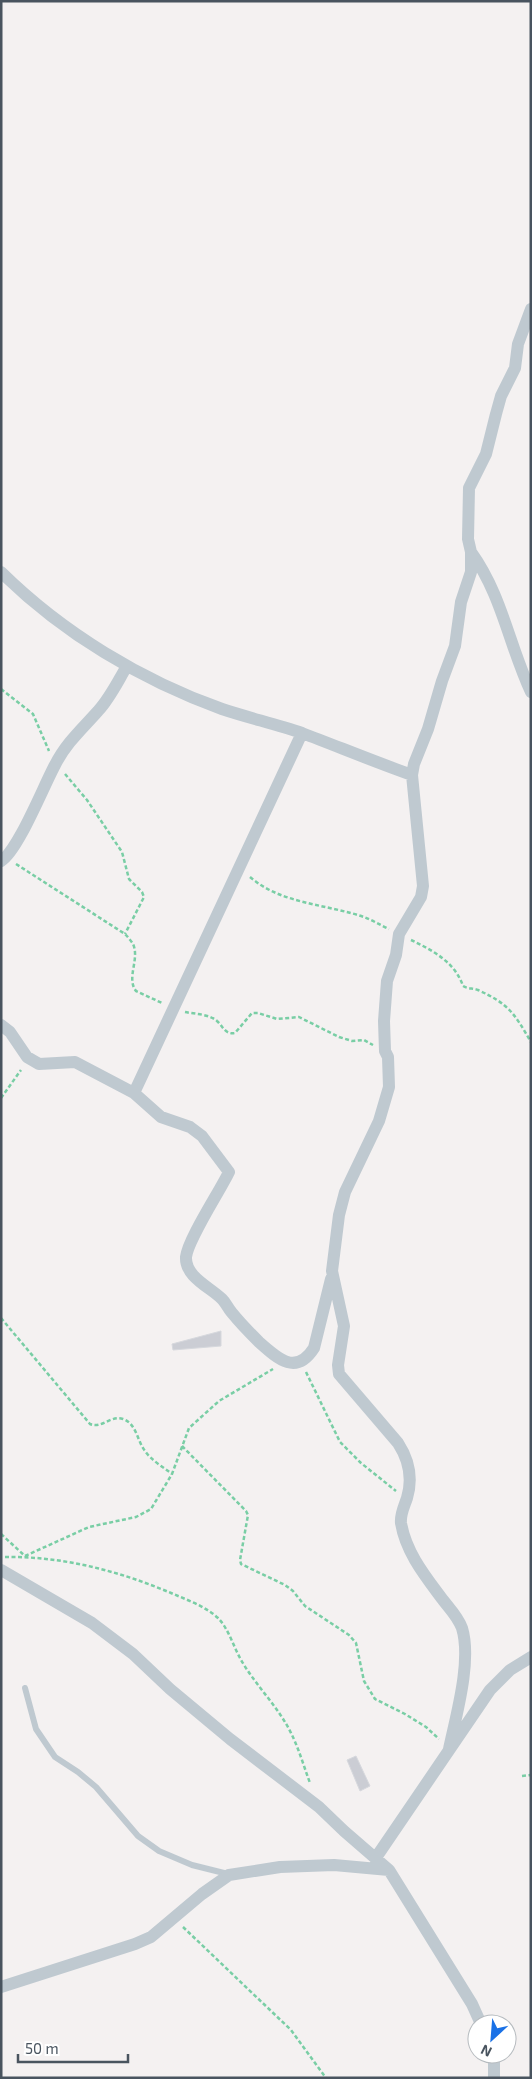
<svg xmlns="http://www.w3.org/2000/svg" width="532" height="2079" font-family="'Exo 2',sans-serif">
  <rect width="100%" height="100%" fill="#f4f1f1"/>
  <path fill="#cbcdd4" stroke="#d6d8dd" d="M221,1331V1346L173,1350L172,1344Z
    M356,1756L370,1786L360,1791L347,1760Z"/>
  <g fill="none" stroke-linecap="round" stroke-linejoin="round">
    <path stroke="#79cea5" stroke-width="2.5" stroke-dasharray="4 2.5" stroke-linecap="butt" d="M1,689L33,714L49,751
      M65,774L87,800L122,852L129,879L142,892L144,897L125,934
      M16,864L125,934C128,937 131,941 133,944C140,959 126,978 136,991L162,1003
      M250,877C281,904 326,904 364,917C372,920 380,925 389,929
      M411,940C432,950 455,962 463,986C468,989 473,988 478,990C509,1004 514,1013 531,1042
      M185,1012C195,1014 209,1014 217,1021C223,1026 225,1035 235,1033L252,1013H258L277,1019L299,1017L339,1037L352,1041L364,1040L373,1045
      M1,1098L21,1070
      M1,1318L90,1424C102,1429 110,1415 123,1419C137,1424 137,1441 145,1451C151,1460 163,1467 172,1474
      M306,1372L340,1442L361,1463L396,1491
      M182,1446L246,1511L248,1515L240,1560L241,1564L285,1585L293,1591L305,1606L349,1635L356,1643L364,1681L375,1699L405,1714L426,1727L439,1739
      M1,1534L25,1556L89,1527L136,1517L151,1509L172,1474L189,1428L219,1401L273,1369
      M5,1557C62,1556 119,1571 171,1593C187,1600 205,1606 218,1618C228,1628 233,1645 240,1658C254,1684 278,1706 291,1733C299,1749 304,1767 310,1783
      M522,1776L531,1775
      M183,1927L291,2030L326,2078"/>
    <path stroke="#bfc9d0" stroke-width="6" d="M25,1688L36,1729L55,1757L78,1772L96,1787L138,1836L159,1851L192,1865L228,1874"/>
    <path stroke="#bfc9d0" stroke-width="12" d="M471,552C502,595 509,645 531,692
      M1,572C63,633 141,680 222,709C249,718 276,724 302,733C339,747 375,762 412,775
      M1,861C18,851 44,785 55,765C66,743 83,728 98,711C110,698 118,681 127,666
      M1,1025L10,1032L27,1057L39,1064L75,1062L134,1093L161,1117L190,1127L202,1136L229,1172C220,1191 188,1239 186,1257C185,1277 210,1287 222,1299C226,1303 229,1310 233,1314C241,1324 250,1333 259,1342C278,1359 296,1376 314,1348L331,1279
      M134,1093L302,733
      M1,1570L92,1623L133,1654L170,1689L230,1739L319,1807L344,1831L389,1870L472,2004L481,2024
      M449,1749C456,1716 472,1661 462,1628C458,1617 450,1609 443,1600C426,1577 406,1553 401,1523C400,1514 404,1507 407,1498C413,1478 409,1460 398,1443L339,1374L338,1365L344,1326L332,1271L339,1215L345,1192L379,1121L389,1087L388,1057L385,1051L384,1021L387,981L396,955L399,934L421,897L423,886L412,775L414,764L428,729L442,681L455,646L461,602L471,572V552L468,539L469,488L486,454L496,414L501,396L515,368L518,344L531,309
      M375,1859L490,1690L510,1670L531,1657
      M1,1987L135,1944L151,1937L202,1894L229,1875L280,1867L334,1865L389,1870
      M492,2054L494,2063V2078"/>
  </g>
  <rect width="532" height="2079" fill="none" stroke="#49545f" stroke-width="5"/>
  <g transform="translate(492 2039) rotate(206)"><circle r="24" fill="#ffffff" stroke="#b6bbbf"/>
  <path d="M0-4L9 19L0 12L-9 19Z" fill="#1a71e6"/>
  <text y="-8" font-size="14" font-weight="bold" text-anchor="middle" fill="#49545f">N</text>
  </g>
  <path d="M18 2054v8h110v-8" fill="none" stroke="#49545f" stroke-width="2.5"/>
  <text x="25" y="2054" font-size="15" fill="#49545f" stroke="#ffffff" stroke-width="4" paint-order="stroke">50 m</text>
</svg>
